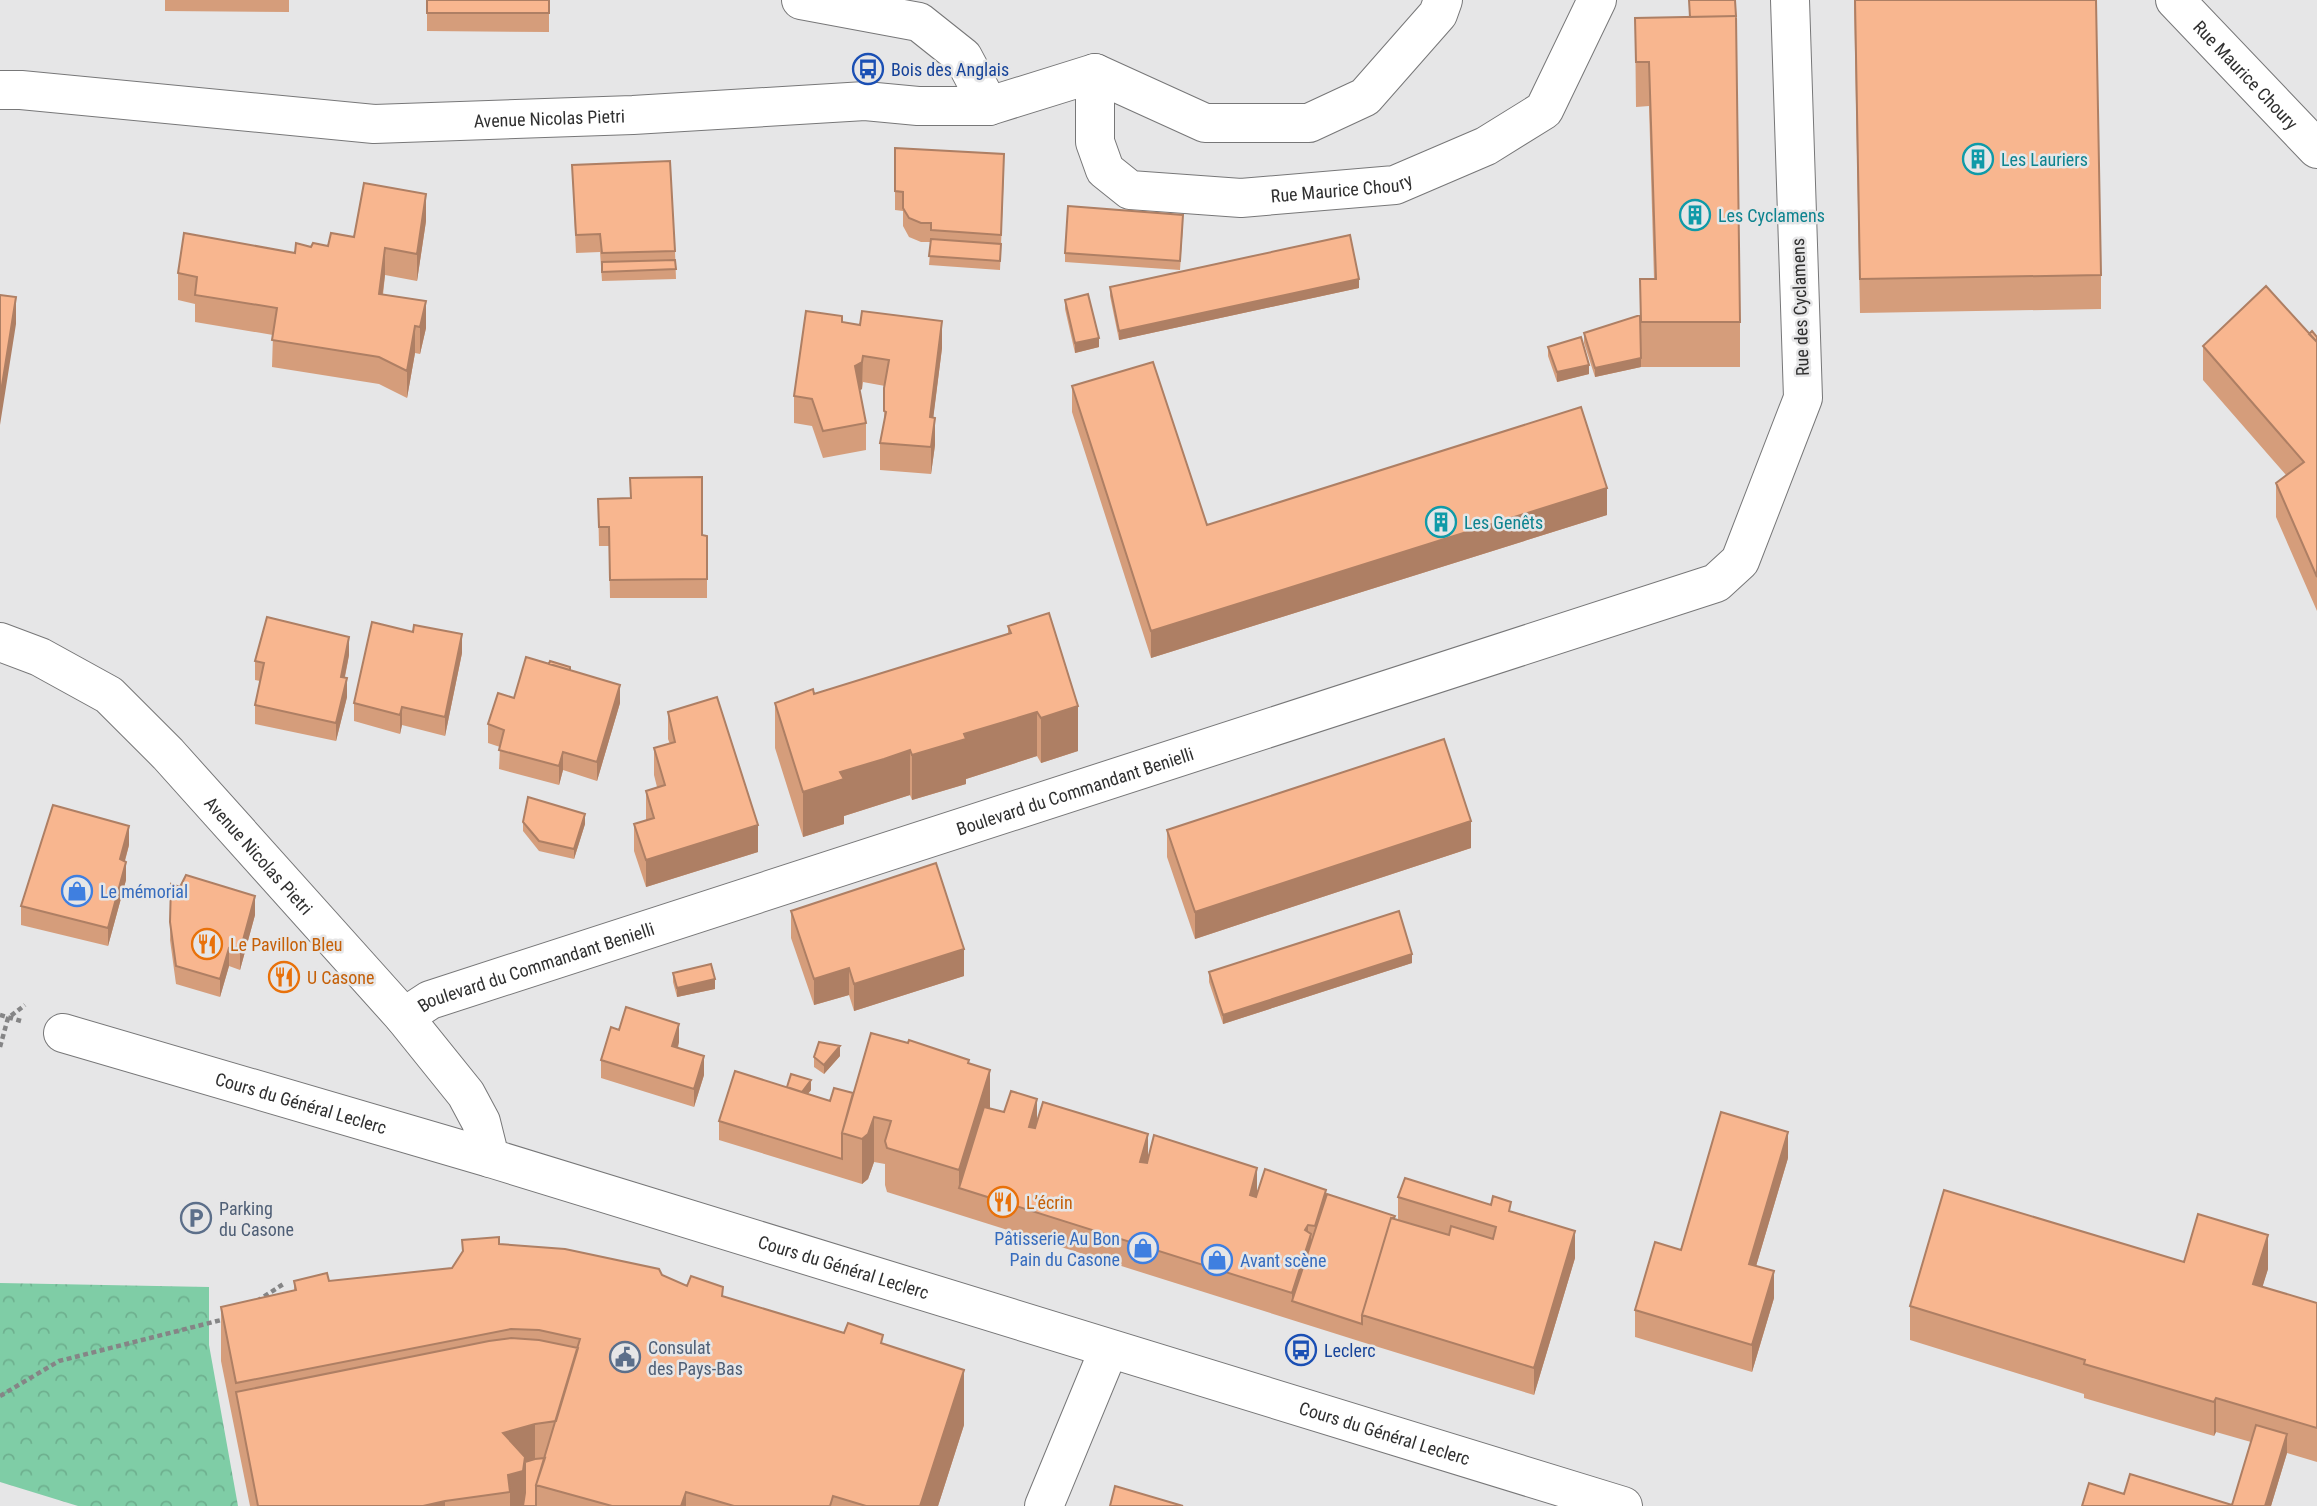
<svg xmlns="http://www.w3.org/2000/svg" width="2317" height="1506" font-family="'Roboto Condensed',sans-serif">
  <defs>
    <pattern id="forest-crowns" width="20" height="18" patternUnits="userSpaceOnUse" patternTransform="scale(1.75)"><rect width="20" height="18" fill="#7fcda6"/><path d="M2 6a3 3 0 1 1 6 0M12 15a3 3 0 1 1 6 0" fill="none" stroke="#6eb08f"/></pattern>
  </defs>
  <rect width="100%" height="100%" fill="#e6e6e7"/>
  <path fill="url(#forest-crowns)" d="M0,1283L209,1287V1345L238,1506H78L0,1482Z"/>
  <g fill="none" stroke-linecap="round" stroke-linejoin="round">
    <g stroke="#777778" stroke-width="40">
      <g id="minor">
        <path d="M801,0L919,22L963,57L989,106"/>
        <path id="s1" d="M2175,0L2317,149"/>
        <path id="s2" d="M1095,73V142L1105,170L1130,190L1241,198L1395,185L1486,146L1544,110L1597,0"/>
        <path id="s3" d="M404,1017L430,1000L1716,583L1740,561L1803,398L1790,0"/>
      </g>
    </g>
    <g stroke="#777778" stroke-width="40">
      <g id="tertiary">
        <path id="s4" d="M63,1033L490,1158"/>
        <path d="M1044,1506L1109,1349"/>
      </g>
    </g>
    <g stroke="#777778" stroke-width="40">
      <g id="secondary">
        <path id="s5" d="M0,90H21L374,124L633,115L865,101L918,106H989L1095,73L1205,123H1309L1365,97L1438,14L1443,0"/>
        <path id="s6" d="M0,642L40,657L109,695L168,754L404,1017L466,1094L481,1122L490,1158L1623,1506"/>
      </g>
    </g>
    <path stroke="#858586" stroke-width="4.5" stroke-dasharray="5 3.5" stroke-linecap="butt" d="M0,1015L21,1021
      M0,1047L8,1018L25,1005
      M257,1301L285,1283
      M0,1396L59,1361L225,1319"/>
    <use href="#minor" stroke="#fff" stroke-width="38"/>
    <use href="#tertiary" stroke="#fff" stroke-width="38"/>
    <use href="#secondary" stroke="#fff" stroke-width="38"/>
  </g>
  <path fill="#d59d7b" d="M165,0H289V12L165,11Z
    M427,0H549V32L427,31Z
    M1854,0L2101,275V309L1860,313Z
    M1635,18L1740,322V367H1641L1595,377L1584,343V333L1640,315V279H1654L1649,106L1636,107Z
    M895,148L1004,172L1000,270L929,265L931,242H921L909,237L903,226V211L895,210Z
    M572,165L675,251L676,279L602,281L600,252L576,253Z
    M426,221L417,281L385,275L383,295L426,328L420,354L415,353L407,398L379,384L272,367L273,335L195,322V304L178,300V273L295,253L328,246L354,237Z
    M1183,225L1180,270L1065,262V253Z
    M1110,287L1359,288L1119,340L1110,296Z
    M1065,300L1099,347L1075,353L1065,309Z
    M842,322L942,348L933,418L935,445L931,474L880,470V443L884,423L885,386L863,382L862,389L860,390L866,423V450L823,458L812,426L794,423V396Z
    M2309,334L2317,337V611L2276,517V483L2286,475L2203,380V346Z
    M1548,347L1589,374L1557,382L1548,356Z
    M1072,386L1207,525L1607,515L1151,658L1072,412Z
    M598,499L702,535L707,536V598H610L609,546H599Z
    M1008,626L1078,751L1041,763L1037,756L966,779V784L912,800L910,795L844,816V824L803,837L775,748V703L814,694L1008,634Z
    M462,653L445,736L402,725L400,734L354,721V703Z
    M349,655L345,677L347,697L336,741L255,724V705L260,681L255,680V661Z
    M570,670L620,703L597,781L563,770L559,785L499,769L500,747L488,743V724L514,698Z
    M668,712L758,852L646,887L634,851V824L646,820V791L657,787L654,775V748L670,744L668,739Z
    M523,822L585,824L574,859L539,851L523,831Z
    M1167,830L1471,848L1195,939L1167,857Z
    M129,845L125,861L126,880L108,946L21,925V906Z
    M171,884L255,915L240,970L229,966L220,997L176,984L170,940Z
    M791,911L964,976L854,1011L849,995L814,1005L791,938Z
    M1412,963L1223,1024L1209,982V972Z
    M673,973L715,989L677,997L673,982Z
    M619,1030L679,1042L678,1048L704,1075L694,1107L601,1078V1060Z
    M840,1056L824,1074L814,1067V1057Z
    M969,1064L990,1109L1037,1122L1148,1158L1257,1194L1326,1197L1398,1220V1197L1511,1212L1575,1258L1534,1395L1362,1342L887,1192L885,1185V1164L874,1162L868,1179L862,1184L719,1140V1121L787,1087L811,1090L808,1094L830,1101L853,1093Z
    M1788,1158L1756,1266L1774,1298L1752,1372L1635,1337V1310L1681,1250Z
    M462,1240L499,1244L662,1275L687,1286L883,1344L964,1425L938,1506H250L221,1361V1307L294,1291V1281H329L452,1268L462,1252Z
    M2184,1262L2268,1269L2262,1287L2317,1303V1462L2287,1453L2271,1506H2082L2124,1494L2232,1505L2251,1442L2216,1432L2214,1436L2084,1398V1394L1910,1340V1306Z"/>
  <path fill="#ae7f64" d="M426,194V221L417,281V254Z
    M385,248V275L379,321V294Z
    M1359,279V288L1119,340V331Z
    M16,297V324L0,425V398Z
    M426,301V328L420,354V327Z
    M942,321V348L930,444V417Z
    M415,326V353L407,398V371Z
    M1099,338V347L1075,353V343Z
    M863,356L862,389L855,393V366Z
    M1641,358V367L1595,377V368Z
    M1589,365V374L1557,382V372Z
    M935,418V445L931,474V447Z
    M1607,488V515L1151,658V631Z
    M462,634V653L445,736V717Z
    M349,637V655L341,695V677Z
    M347,678V697L336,741V723Z
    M620,685V703L597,781V762Z
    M1078,706V751L1041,763V718Z
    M402,707V725L400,734V715Z
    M1037,712V756L966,779V784L912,800V755L964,734Z
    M910,750V795L844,816V824L803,837V792L840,772Z
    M563,752V770L559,785V766Z
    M585,814V824L574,859V849Z
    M1471,821V848L1195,939V912Z
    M758,825V852L646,887V860Z
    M129,826V845L120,878V859Z
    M126,862V880L108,946V928Z
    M255,896V915L240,970V951Z
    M229,948V966L220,997V979Z
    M964,949V976L854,1011V984Z
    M1412,954V963L1223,1024V1015Z
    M849,968V995L814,1005V979Z
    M715,979V989L677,997V988Z
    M679,1024V1042L672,1065V1046Z
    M840,1046V1056L824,1074V1065Z
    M704,1056V1075L694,1107V1089Z
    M990,1070V1115L959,1188V1170Z
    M811,1080V1090L795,1109V1099Z
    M1037,1099V1126L1029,1154V1127Z
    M874,1117V1162L868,1179L862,1184V1139Z
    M1788,1132V1158L1749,1290V1264Z
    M1148,1134V1161L1140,1188V1162Z
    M1257,1168V1194L1250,1222V1195Z
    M1326,1190V1216L1315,1253V1226Z
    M1308,1225V1245L1311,1234V1260L1292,1301V1293L1305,1230Z
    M1575,1231V1258L1534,1395V1368Z
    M2268,1235V1269L2253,1318V1284Z
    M1774,1271V1298L1752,1372V1345Z
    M964,1370V1425L938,1506H920Z
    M2216,1398V1432L2214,1436V1402Z
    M535,1424V1468L525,1506H510V1492L503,1433Z
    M2287,1434V1453L2271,1506H2265Z
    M686,1492V1506H681Z
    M445,1501V1506H423Z"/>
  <path fill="#f8b68f" stroke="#ae7f64" stroke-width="2" d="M427,0H549V13H427Z
    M1689,0H1735L1736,16L1690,17Z
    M1855,0H2096L2101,275L1860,279Z
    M1736,16L1740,322H1641L1640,279H1656L1649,62H1636L1635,18Z
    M895,148L1004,154L1001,235L931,230V223H921L909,218L903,208V192L895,191Z
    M670,161L675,251L602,253L600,234L576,235L572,165Z
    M364,183L426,194L417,254L385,248L379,294L426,301L420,327L415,326L407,371L379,357L272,340L277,308L195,295L197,277L178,273L184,233L295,253L296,243L311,247L313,243L328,246L331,233L354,237Z
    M1068,206L1183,215L1180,261L1065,253Z
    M1350,235L1359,279L1119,331L1110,287Z
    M931,239L1001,244L1000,261L929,256Z
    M675,260L676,269L602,272V262Z
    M2266,286L2317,342V577L2276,483L2304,462L2203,346Z
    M1088,294L1099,338L1075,343L1065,300Z
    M0,295L16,297L0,398Z
    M806,311L842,316V322L860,325L862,311L942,321L930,417L935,418L931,447L880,443L886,412L884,411V388L889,360L863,356L862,362L855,366L866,423L823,431L812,399L794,396Z
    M1640,315L1641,358L1595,368L1584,333Z
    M2312,331L2317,337V342L2309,334Z
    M1581,337L1589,365L1557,372L1548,347Z
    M1153,362L1207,525L1581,407L1607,488L1151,631L1072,386Z
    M702,477V535L707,536V579L610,580L609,527H599L598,499L631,498L630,478Z
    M1049,613L1078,706L1041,718L1037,712L964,734L966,739L912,755L910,750L884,759L840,772L844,779L803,792L775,703L813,689L814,694L1011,633L1008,626Z
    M267,617L349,637L341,677L347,678L336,723L255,705L264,663L255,661Z
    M372,622L413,632L414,625L462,634L445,717L402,707L400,715L354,703Z
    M526,657L620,685L597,762L563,752L559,766L499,750L504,730L488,724L498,693L514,698Z
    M550,661L570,667V670L549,664Z
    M717,697L758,825L646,860L634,824L654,818L646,791L665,785L654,748L675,742L668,712Z
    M1444,739L1471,821L1195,912L1167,830Z
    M528,797L585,814L574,849L539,841L523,822Z
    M53,805L129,826L120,859L126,862L108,928L21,906Z
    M936,863L964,949L854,984L849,968L814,979L791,911Z
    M186,875L255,896L240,951L229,948L220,979L176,966L170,922L171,884L180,887Z
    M1399,911L1412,954L1223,1015L1209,972Z
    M711,964L715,979L677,988L673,973Z
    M626,1007L679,1024L672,1046L704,1056L694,1089L601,1060L611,1027L619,1030Z
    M871,1033L908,1043L909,1040L969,1060L968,1063L990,1070L959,1170L887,1148L885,1141L891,1121L874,1117L868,1134L862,1139L842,1133Z
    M819,1042L840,1046L824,1065L814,1057Z
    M735,1071L830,1101L834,1088L853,1093L842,1133V1159L719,1121Z
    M791,1074L811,1080L802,1092L787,1087Z
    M1011,1091L1037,1099L1029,1127L1035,1128L1043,1102L1148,1134L1140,1162L1147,1163L1154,1135L1257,1168L1250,1195L1256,1197L1265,1169L1326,1190L1315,1226L1308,1225L1305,1230L1311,1234L1292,1293L959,1188L984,1107L1004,1112Z
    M1721,1112L1788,1132L1749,1264L1774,1271L1752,1345L1635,1310L1655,1242L1681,1250Z
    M1405,1178L1491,1205L1493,1196L1511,1202L1509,1211L1575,1231L1534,1368L1362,1315L1391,1218L1449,1235L1451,1226L1493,1239L1496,1227L1398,1197Z
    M1944,1190L2184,1262L2198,1214L2268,1235L2253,1284L2317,1303V1428L2216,1398L2214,1402L2084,1364L2085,1360L1910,1306Z
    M1327,1194L1395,1216L1394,1218H1391L1362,1315V1324L1292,1301Z
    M499,1237V1244L565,1249L659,1269L662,1275L687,1286L691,1276L723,1287L722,1296L844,1333L848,1323L883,1335L881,1343L964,1370L920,1506H866L833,1496L830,1506H734L686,1492L681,1506H612L536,1485L580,1339L539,1330L511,1329L236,1383L221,1307L296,1290L294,1281L327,1273L329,1281L452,1268L463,1251L462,1240Z
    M511,1338L539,1340L578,1348L556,1421L535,1424L503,1433L525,1457L523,1471L508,1475L510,1492L445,1501L423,1506H258L236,1392L489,1341Z
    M2256,1425L2287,1434L2265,1506H2082L2089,1483L2124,1494L2130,1474L2232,1505Z
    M545,1458L536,1485V1506H523L525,1493V1462L535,1459Z
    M1115,1486L1183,1506H1110Z"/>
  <defs>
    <g id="bus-ring" transform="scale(1.575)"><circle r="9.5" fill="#e6e6e7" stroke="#1a4fb4" stroke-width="1.5"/><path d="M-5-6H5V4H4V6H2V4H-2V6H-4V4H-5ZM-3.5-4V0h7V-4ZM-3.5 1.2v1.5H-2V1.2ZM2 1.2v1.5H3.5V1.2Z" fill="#1a4fb4"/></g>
    <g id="building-ring" transform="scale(1.575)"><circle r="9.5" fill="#e6e6e7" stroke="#0f9aa8" stroke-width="1.5"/><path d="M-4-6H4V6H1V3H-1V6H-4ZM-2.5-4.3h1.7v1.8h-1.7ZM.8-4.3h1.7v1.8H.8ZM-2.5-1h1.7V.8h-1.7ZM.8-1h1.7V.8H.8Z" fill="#0f9aa8"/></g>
    <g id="shop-ring" transform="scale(1.575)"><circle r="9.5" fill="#e6e6e7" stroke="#3f7fe0" stroke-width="1.5"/><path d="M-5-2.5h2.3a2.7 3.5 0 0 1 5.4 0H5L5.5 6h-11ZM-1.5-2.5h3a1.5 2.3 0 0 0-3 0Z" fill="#3f7fe0"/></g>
    <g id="restaurant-ring" transform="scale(1.575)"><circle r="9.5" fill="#e6e6e7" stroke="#e8710a" stroke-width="1.5"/><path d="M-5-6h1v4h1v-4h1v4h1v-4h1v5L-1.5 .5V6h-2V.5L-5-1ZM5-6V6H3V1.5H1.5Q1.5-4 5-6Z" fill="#e8710a"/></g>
    <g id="parking-ring" transform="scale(1.575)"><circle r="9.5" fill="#e6e6e7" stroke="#5c6f8a" stroke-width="1.5"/><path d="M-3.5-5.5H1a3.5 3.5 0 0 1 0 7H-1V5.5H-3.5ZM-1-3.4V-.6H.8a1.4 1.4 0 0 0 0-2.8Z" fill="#5c6f8a"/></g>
    <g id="civic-ring" transform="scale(1.575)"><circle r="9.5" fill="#e6e6e7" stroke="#5c6f8a" stroke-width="1.5"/><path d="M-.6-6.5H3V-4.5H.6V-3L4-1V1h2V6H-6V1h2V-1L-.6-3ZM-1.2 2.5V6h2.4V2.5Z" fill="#5c6f8a"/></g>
  </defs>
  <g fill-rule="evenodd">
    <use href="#bus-ring" x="868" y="69"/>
    <use href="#building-ring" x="1978" y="159"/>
    <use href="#building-ring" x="1695" y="215"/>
    <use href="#building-ring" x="1441" y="522"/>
    <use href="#shop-ring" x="77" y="891"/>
    <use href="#restaurant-ring" x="207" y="944"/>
    <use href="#restaurant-ring" x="284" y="977"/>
    <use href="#restaurant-ring" x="1003" y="1202"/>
    <use href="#parking-ring" x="196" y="1218"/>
    <use href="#shop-ring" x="1143" y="1248"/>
    <use href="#shop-ring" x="1217" y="1260"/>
    <use href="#bus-ring" x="1301" y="1350"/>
    <use href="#civic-ring" x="625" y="1357"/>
  </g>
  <g text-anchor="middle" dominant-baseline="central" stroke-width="5" stroke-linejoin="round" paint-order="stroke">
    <g font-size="18" fill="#164399" stroke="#e6e6e7" text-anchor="start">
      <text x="891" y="69">Bois des Anglais</text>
      <text x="1324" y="1350">Leclerc</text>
    </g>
    <g font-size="18" fill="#303030" stroke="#e6e6e7">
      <text stroke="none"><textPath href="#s1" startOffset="103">Rue Maurice Choury</textPath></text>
      <text stroke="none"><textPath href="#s5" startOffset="551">Avenue Nicolas Pietri</textPath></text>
      <text stroke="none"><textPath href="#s2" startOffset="343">Rue Maurice Choury</textPath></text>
      <text transform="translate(1800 307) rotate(-92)">Rue des Cyclamens</text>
      <text stroke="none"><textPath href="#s3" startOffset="709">Boulevard du Commandant Benielli</textPath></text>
      <text stroke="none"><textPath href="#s6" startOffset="341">Avenue Nicolas Pietri</textPath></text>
      <text stroke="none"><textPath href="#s3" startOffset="142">Boulevard du Commandant Benielli</textPath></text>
      <text stroke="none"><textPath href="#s4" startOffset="248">Cours du Général Leclerc</textPath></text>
      <text stroke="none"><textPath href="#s6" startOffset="1096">Cours du Général Leclerc</textPath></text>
      <text stroke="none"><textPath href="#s6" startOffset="1662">Cours du Général Leclerc</textPath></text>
    </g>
    <g font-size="18" fill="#0d838f" stroke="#e6e6e7" text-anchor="start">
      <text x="2001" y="159">Les Lauriers</text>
      <text x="1718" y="215">Les Cyclamens</text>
      <text x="1464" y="522">Les Genêts</text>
    </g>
    <g font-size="18" fill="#366cbe" stroke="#e6e6e7" text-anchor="start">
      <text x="100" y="891">Le mémorial</text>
      <text x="1120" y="1238" text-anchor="end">Pâtisserie Au Bon<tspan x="1120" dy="21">Pain du Casone</tspan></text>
      <text x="1240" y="1260">Avant scène</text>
    </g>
    <g font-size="18" fill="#c56008" stroke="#e6e6e7" text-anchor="start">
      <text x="230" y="944">Le Pavillon Bleu</text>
      <text x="307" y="977">U Casone</text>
      <text x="1026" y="1202">L’écrin</text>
    </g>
    <g font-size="18" fill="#4e5e75" stroke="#e6e6e7" text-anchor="start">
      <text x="219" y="1208">Parking<tspan x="219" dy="21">du Casone</tspan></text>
      <text x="648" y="1347">Consulat<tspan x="648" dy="21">des Pays-Bas</tspan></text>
    </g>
  </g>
</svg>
